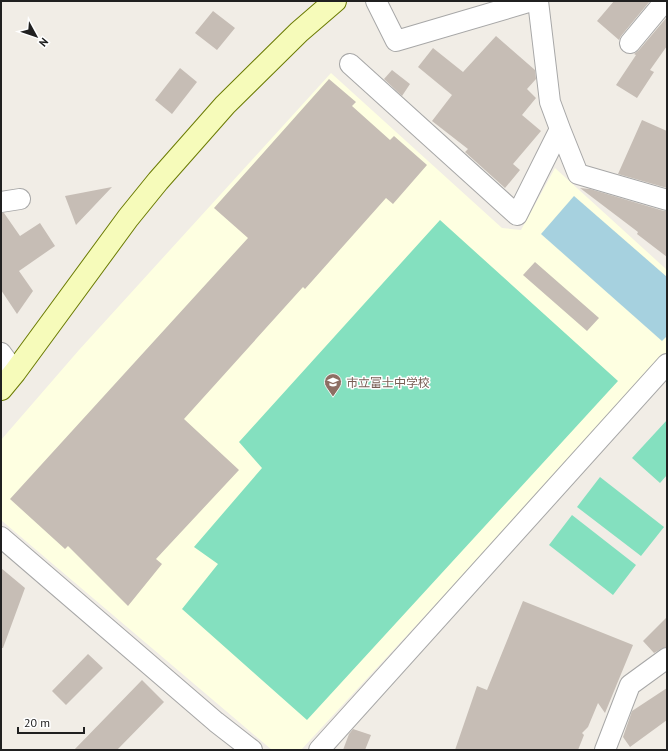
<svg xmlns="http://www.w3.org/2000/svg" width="668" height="751" font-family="'PT Sans','Noto Sans JP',sans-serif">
  <rect width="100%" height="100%" fill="#f1ede6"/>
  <path fill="#feffe1" d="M331,73L502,228L521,230L555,168L667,270V354L301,750H272L1,520V440L79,350Z"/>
  <path fill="#84e0bf" d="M440,220L618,381L307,720L182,609L218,564L194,547L262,468L239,442Z
    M667,420V475L660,483L632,458Z
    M600,477L664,527L641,556L577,507Z
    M572,515L636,565L613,595L549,545Z"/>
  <path fill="#a6d1df" d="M574,196L667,277V336L662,341L541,234Z"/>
  <path fill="#c6bdb5" d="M614,1H650L621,36L619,40L597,21Z
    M213,11L235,28L217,50L195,33Z
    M667,17V46L650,70L654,72L637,98L616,85L636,55L634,54L639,50Z
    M496,36L535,70L536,79L527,89L536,98L522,115L541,131L513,164L520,170L505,188L465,152L468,149L432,121L452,95L418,67L433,48L463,72Z
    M180,68L197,82L172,114L155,100Z
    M392,70L410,84L402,96L384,79Z
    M329,79L356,102L352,106L390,140L394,136L427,165L393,204L386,198L305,289L303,287L184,419L239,470L156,559L162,564L128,606L68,546L65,549L10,499L248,238L214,208Z
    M642,120L667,131V188L618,174Z
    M112,187L76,225L65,196Z
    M580,188L590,189L664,211H667V257L637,234L638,232Z
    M1,213H4L20,236L40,223L55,246L19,271L33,291L17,314L1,290Z
    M535,262L599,318L587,331L523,275Z
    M1,568L25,588L3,648H1Z
    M523,601L633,645L605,713L598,703L588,727L582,733L584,735L578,750H455L477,686L487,690Z
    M667,617V647L661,649L654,653L643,641Z
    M88,654L103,668L66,705L52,691Z
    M142,680L164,702L117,750H74Z
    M667,688V720L630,747L623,737L632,711Z
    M353,729L371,735L365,750H343L349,734Z"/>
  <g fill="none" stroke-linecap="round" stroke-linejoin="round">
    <g stroke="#a7a7a7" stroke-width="22">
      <path id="street" d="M376,1L396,41L532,1
        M538,1L550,102L560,129L578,174L667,200
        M630,43L665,1
        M350,64L517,215L560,129
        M1,202L20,199
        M1,353L15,372
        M1,537L216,722L252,750
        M319,750L667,364
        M605,750L630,685L667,658"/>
    </g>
    <g stroke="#6b7b03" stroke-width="24">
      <path id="secondary" d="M1,389L15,372L128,218L158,181L225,105L299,32L335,1"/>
    </g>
    <use href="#street" stroke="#fff" stroke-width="20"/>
    <use href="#secondary" stroke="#f6fbba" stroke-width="22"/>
  </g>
  <defs>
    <g id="school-pin" transform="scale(0.9)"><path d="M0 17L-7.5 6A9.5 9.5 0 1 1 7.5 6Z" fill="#8d6e63" stroke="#fff"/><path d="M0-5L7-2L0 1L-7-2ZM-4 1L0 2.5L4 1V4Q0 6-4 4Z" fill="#fff"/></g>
  </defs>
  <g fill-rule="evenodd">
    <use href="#school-pin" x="333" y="382"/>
  </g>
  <g text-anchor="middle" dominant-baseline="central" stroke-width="3" stroke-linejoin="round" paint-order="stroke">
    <g font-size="12" fill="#785e54" stroke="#fff" text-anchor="start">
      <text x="346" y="382">市立富士中学校</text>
    </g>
  </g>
  <rect width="668" height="751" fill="none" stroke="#202020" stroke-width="4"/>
  <g transform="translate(36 36) rotate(130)" stroke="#ffffff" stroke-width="3" paint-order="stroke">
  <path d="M0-3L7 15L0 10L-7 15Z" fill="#202020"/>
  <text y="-6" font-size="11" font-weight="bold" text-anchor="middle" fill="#202020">N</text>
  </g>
  <path d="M18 727v6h66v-6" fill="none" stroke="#202020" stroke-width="2"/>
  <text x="24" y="727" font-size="12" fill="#202020" stroke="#ffffff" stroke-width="3" paint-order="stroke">20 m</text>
</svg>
